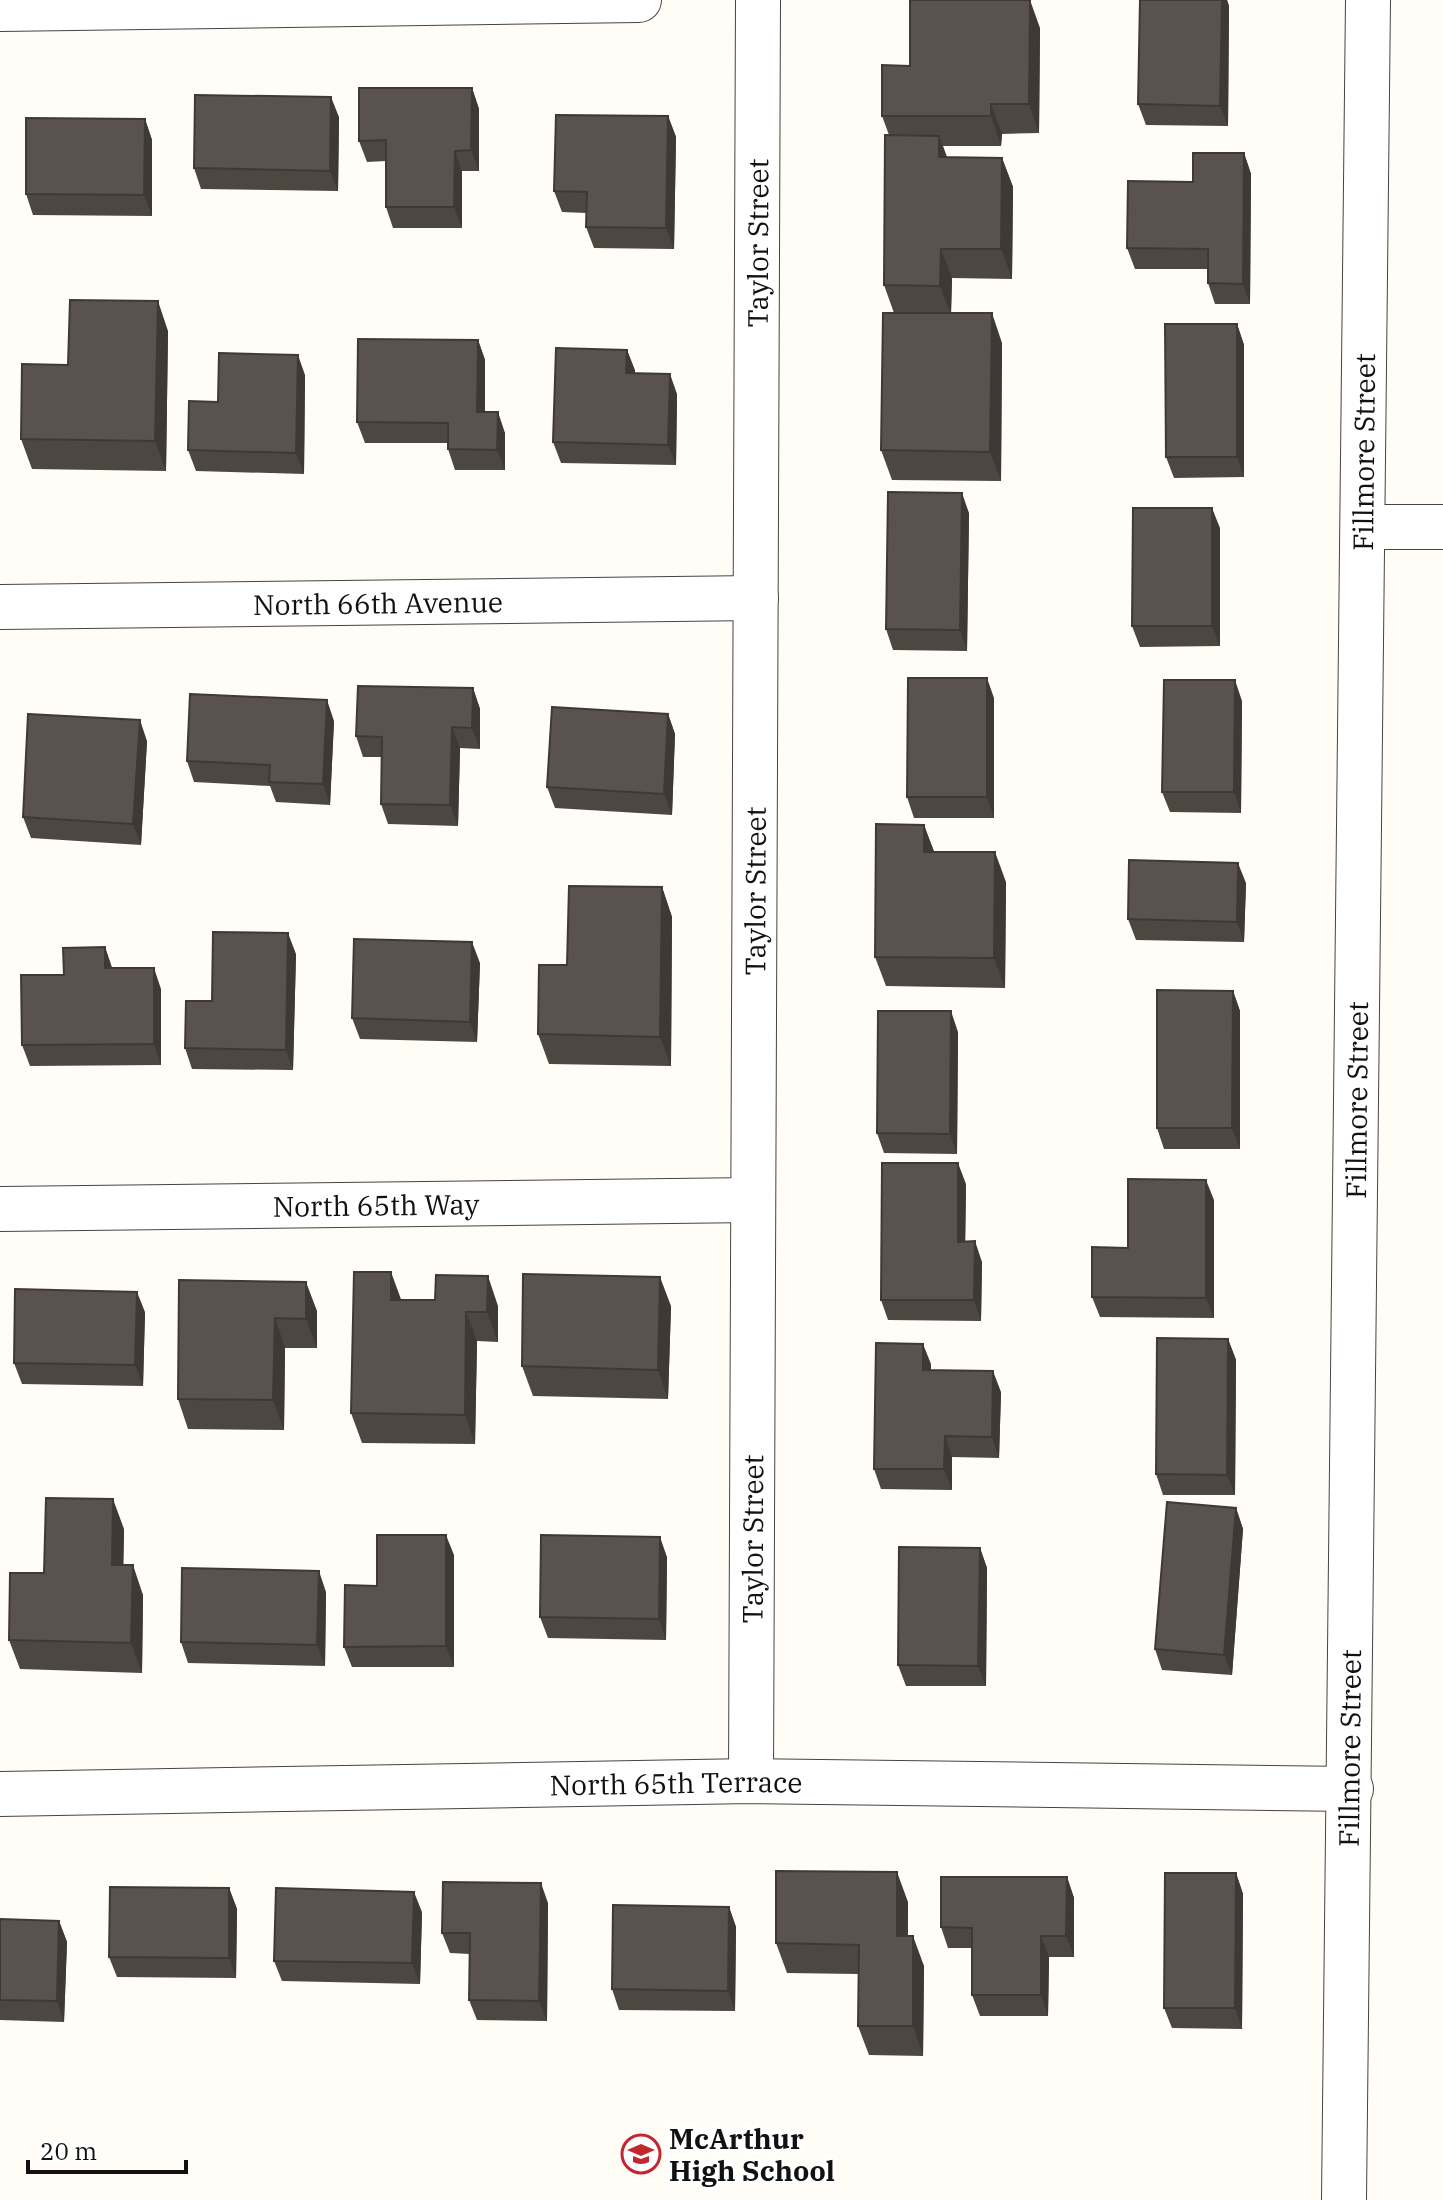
<svg xmlns="http://www.w3.org/2000/svg" width="1443" height="2200" font-family="'IBM Plex Serif',serif">
  <rect width="100%" height="100%" fill="#fffdf5"/>
  <g fill="none" stroke-linecap="round" stroke-linejoin="round">
    <g stroke="#444" stroke-width="46">
      <g id="minor">
        <path d="M0,9L639,0"/>
        <path d="M1365,527H1443"/>
        <path id="s1" d="M0,607L756,598"/>
        <path id="s2" d="M0,1209L753,1200"/>
        <path id="s3" d="M751,1781L758,0"/>
        <path id="s4" d="M0,1794L751,1781L1351,1789"/>
        <path id="s5" d="M1344,2200L1368,0"/>
      </g>
    </g>
    <use href="#minor" stroke="#fff" stroke-width="44"/>
  </g>
  <path fill="#4d4742" d="M1140,0H1227L1229,6L1228,126L1146,125L1138,104Z
    M1040,28L1039,133L1002,134L1001,146H943L947,157L1002,158L1013,187L1012,279L952,278L951,313L1002,343L1001,481L892,480L881,450L894,313L884,285L889,135L882,116L910,66Z
    M472,88L479,109V171H462V228H393L386,207V161L367,162L359,141Z
    M668,116L676,137L674,249L594,248L586,227V213L562,212L554,191Z
    M339,117L338,191L201,189L194,168Z
    M145,119L152,140V216L33,215L26,194Z
    M1244,153L1251,174L1250,304H1215L1208,283V269H1135L1127,248L1193,182Z
    M1237,324L1244,345V477L1174,478L1166,457Z
    M168,331L166,471L32,469L21,439L68,365Z
    M478,340L485,360V412L505,433V470H455L448,449V443H365L357,422Z
    M627,350L635,373L677,394L676,465L561,463L553,442Z
    M305,375L304,474L196,471L188,450L218,402Z
    M969,513L967,651L893,650L886,629Z
    M1220,528V646L1140,647L1132,626Z
    M473,688L480,709V749L460,748L458,826L388,824L381,804L382,757H363L356,736Z
    M994,698V818H914L907,797Z
    M1242,701L1241,813L1170,812L1162,792Z
    M668,714L675,734L672,815L555,808L547,787Z
    M334,721L330,805L276,802L270,786L194,782L187,761Z
    M147,741L141,845L31,838L23,817Z
    M924,825L934,852L1006,882L1005,988L886,986L875,957Z
    M1246,883L1244,942L1136,940L1128,919Z
    M662,887L672,917L671,1066L549,1064L538,1034Z
    M105,947L112,968L161,989V1065L30,1066L22,1045L64,975Z
    M296,954L293,1070L192,1069L185,1048L212,1001Z
    M480,963L477,1042L360,1039L352,1018Z
    M1233,991L1240,1011V1149H1164L1157,1128Z
    M958,1032L957,1154L884,1153L877,1133Z
    M966,1184L965,1242L982,1262L981,1321L888,1320L881,1300Z
    M1214,1200V1318L1100,1317L1092,1297Z
    M179,1280L317,1311V1348H285L284,1430L188,1429L178,1399Z
    M401,1300L498,1306V1342L477,1341L475,1444L362,1443L351,1413Z
    M671,1306L668,1399L533,1396L522,1366Z
    M145,1312L143,1386L22,1384L14,1363Z
    M1228,1339L1236,1360L1235,1495H1163L1156,1474Z
    M931,1364V1370L1001,1392L999,1458L952,1457V1490L881,1489L874,1469Z
    M1236,1508L1243,1529L1232,1675L1162,1670L1155,1649Z
    M124,1529L123,1565L143,1595L142,1673L20,1669L9,1640L44,1573Z
    M980,1548L987,1568L986,1686H906L898,1665Z
    M454,1555V1667H352L344,1647L377,1586Z
    M667,1557L666,1640L548,1638L540,1617Z
    M326,1592L325,1666L188,1663L181,1642Z
    M1236,1873L1243,1894L1242,2029L1172,2028L1164,2008Z
    M1067,1877L1074,1898V1957H1049L1048,2016H980L972,1995V1948H948L941,1927Z
    M229,1888L237,1909L236,1978L117,1977L109,1957Z
    M908,1902V1936L924,1966L923,2056L869,2055L858,2026V1974L787,1973L776,1943Z
    M548,1903L547,2021L477,2020L469,2000L470,1954L450,1953L442,1933Z
    M729,1907L736,1927L735,2011L619,2010L612,1989Z
    M422,1912L420,1984L282,1981L274,1961Z
    M0,1919L59,1921L67,1942L64,2022L0,2020Z"/>
  <path fill="#3f3936" d="M1030,0L1040,28L1039,133L1029,104Z
    M1222,0H1227L1229,6L1228,126L1220,106Z
    M472,88L479,109V171L471,150Z
    M331,97L339,117L338,191L330,171Z
    M991,104L1002,134L1001,146L991,116Z
    M668,116L676,137L674,249L666,228Z
    M145,119L152,140V216L144,195Z
    M939,136L950,166L939,157Z
    M455,151L462,171V228L454,207Z
    M1244,153L1251,174L1250,304L1243,284Z
    M1002,158L1013,187L1012,279L1001,249Z
    M941,249L952,278L951,315L940,286Z
    M158,301L168,331L166,471L155,441Z
    M992,313L1002,343L1001,481L990,452Z
    M1237,324L1244,345V477L1237,457Z
    M478,340L485,360V433L477,412Z
    M627,350L635,370L634,394L626,373Z
    M298,355L305,375L304,474L296,453Z
    M670,374L677,394L676,465L668,445Z
    M498,412L505,433V470L497,450Z
    M962,493L969,513L967,651L960,630Z
    M1212,508L1220,528V646L1212,626Z
    M987,678L994,698V818L987,797Z
    M1235,680L1242,701L1241,813L1234,792Z
    M473,688L480,709V749L472,728Z
    M327,700L334,721L330,805L323,784Z
    M668,714L675,734L672,815L664,794Z
    M140,720L147,741L141,845L133,824Z
    M452,727L460,748L458,826L450,805Z
    M924,825L935,854L924,852Z
    M995,852L1006,882L1005,988L994,958Z
    M1238,863L1246,883L1244,942L1237,922Z
    M662,887L672,917L671,1066L660,1037Z
    M288,933L296,954L293,1070L286,1050Z
    M472,942L480,963L477,1042L470,1022Z
    M105,947L112,968H105Z
    M154,968L161,989V1065L154,1044Z
    M1233,991L1240,1011V1149L1232,1128Z
    M951,1011L958,1032L957,1154L950,1134Z
    M958,1163L966,1184L965,1262L958,1242Z
    M1206,1180L1214,1200V1318L1206,1298Z
    M975,1241L982,1262L981,1321L974,1300Z
    M391,1272L402,1302L391,1300Z
    M488,1276L498,1306V1342L487,1312Z
    M660,1277L671,1306L668,1399L658,1370Z
    M306,1282L317,1311V1348L306,1319Z
    M137,1292L145,1312L143,1386L135,1365Z
    M466,1312L477,1341L475,1444L465,1415Z
    M275,1318L285,1348L284,1430L273,1400Z
    M1228,1339L1236,1360L1235,1495L1227,1475Z
    M923,1344L931,1364L930,1390L923,1370Z
    M993,1371L1001,1392L999,1458L992,1437Z
    M945,1436L952,1457V1490L944,1469Z
    M113,1499L124,1529L123,1594L112,1565Z
    M1236,1508L1243,1529L1232,1675L1224,1655Z
    M446,1535L454,1555V1667L446,1646Z
    M660,1537L667,1557L666,1640L659,1619Z
    M980,1548L987,1568L986,1686L978,1666Z
    M133,1565L143,1595L142,1673L131,1643Z
    M319,1571L326,1592L325,1666L317,1645Z
    M897,1872L908,1902L907,1965L897,1936Z
    M1236,1873L1243,1894L1242,2029L1235,2008Z
    M1067,1877L1074,1898V1957L1066,1936Z
    M541,1883L548,1903L547,2021L539,2001Z
    M229,1888L237,1909L236,1978L229,1958Z
    M414,1892L422,1912L420,1984L412,1963Z
    M729,1907L736,1927L735,2011L728,1991Z
    M59,1921L67,1942L64,2022L57,2001Z
    M913,1936L924,1966L923,2056L913,2026Z
    M1041,1936L1049,1957L1048,2016L1041,1995Z"/>
  <path fill="#5a524d" stroke="#3f3936" stroke-width="2" d="M910,0H1030L1029,104H991V116H882V65L910,66Z
    M1140,0H1222L1220,106L1138,104Z
    M359,88H472L471,150L455,151L454,207H386V140L359,141Z
    M195,95L331,97L330,171L194,168Z
    M556,115L668,116L666,228L586,227L587,192L554,191Z
    M26,118L145,119L144,195L26,194Z
    M885,135L939,136V157L1002,158L1001,249H941L940,286L884,285Z
    M1193,153H1244L1243,284L1208,283V249L1127,248L1128,181L1193,182Z
    M70,300L158,301L155,441L21,439L22,364L68,365Z
    M883,313H992L990,452L881,450Z
    M1165,324H1237V457H1166Z
    M358,339L478,340L477,412H498L497,450L448,449V423L357,422Z
    M556,348L627,350L626,373L670,374L668,445L553,442Z
    M219,353L298,355L296,453L188,450L189,401L218,402Z
    M888,492L962,493L960,630L886,629Z
    M1133,508H1212V626H1132Z
    M908,678H987V797H907Z
    M1164,680H1235L1234,792H1162Z
    M358,686L473,688L472,728L452,727L450,805L381,804L382,737L356,736Z
    M190,694L327,700L323,784L269,782L270,765L187,761Z
    M552,707L668,714L664,794L547,787Z
    M28,714L140,720L133,824L23,817Z
    M876,824L924,825V852H995L994,958L875,957Z
    M1129,860L1238,863L1237,922L1128,919Z
    M569,886L662,887L660,1037L538,1034L539,965H567Z
    M213,932L288,933L286,1050L185,1048L186,1001H212Z
    M354,939L472,942L470,1022L352,1018Z
    M105,947V968H154V1044L22,1045L21,975H64L63,948Z
    M1157,990L1233,991L1232,1128H1157Z
    M878,1011H951L950,1134L877,1133Z
    M882,1163H958V1242L975,1241L974,1300H881Z
    M1128,1179L1206,1180V1298L1092,1297V1247L1128,1248Z
    M354,1272H391V1300H435L436,1275L488,1276L487,1312H466L465,1415L351,1413Z
    M523,1274L660,1277L658,1370L522,1366Z
    M179,1280L306,1282V1319L275,1318L273,1400L178,1399Z
    M15,1289L137,1292L135,1365L14,1363Z
    M1157,1338L1228,1339L1227,1475L1156,1474Z
    M876,1343L923,1344V1370L993,1371L992,1437L945,1436L944,1469H874Z
    M46,1498L113,1499L112,1565H133L131,1643L9,1640L10,1573H44Z
    M1167,1502L1236,1508L1224,1655L1155,1649Z
    M377,1535H446V1646L344,1647L345,1585L377,1586Z
    M541,1535L660,1537L659,1619L540,1617Z
    M899,1547L980,1548L978,1666L898,1665Z
    M182,1568L319,1571L317,1645L181,1642Z
    M776,1871L897,1872V1936H913V2026H858L859,1945L776,1943Z
    M1165,1873H1236L1235,2008H1164Z
    M941,1877H1067L1066,1936H1041V1995H972V1928L941,1927Z
    M443,1882L541,1883L539,2001L469,2000L470,1933H442Z
    M110,1887L229,1888V1958L109,1957Z
    M276,1888L414,1892L412,1963L274,1961Z
    M613,1905L729,1907L728,1991L612,1989Z
    M0,1919L59,1921L57,2001L0,2000Z"/>
  <defs>
    <g id="school-ring" transform="scale(2)"><circle r="9.5" fill="#fff" stroke="#c4262e" stroke-width="1.5"/><path d="M0-5L7-2L0 1L-7-2ZM-4 1L0 2.5L4 1V4Q0 6-4 4Z" fill="#c4262e"/></g>
  </defs>
  <g fill-rule="evenodd">
    <use href="#school-ring" x="641" y="2154"/>
  </g>
  <g text-anchor="middle" dominant-baseline="central" stroke-width="8" stroke-linejoin="round" paint-order="stroke">
    <g font-size="28" fill="#111" stroke="#fff">
      <text stroke="none"><textPath href="#s3" startOffset="1538">Taylor Street</textPath></text>
      <text stroke="none"><textPath href="#s5" startOffset="1748">Fillmore Street</textPath></text>
      <text stroke="none"><textPath href="#s1" startOffset="378">North 66th Avenue</textPath></text>
      <text stroke="none"><textPath href="#s3" startOffset="890">Taylor Street</textPath></text>
      <text stroke="none"><textPath href="#s5" startOffset="1100">Fillmore Street</textPath></text>
      <text stroke="none"><textPath href="#s2" startOffset="376">North 65th Way</textPath></text>
      <text stroke="none"><textPath href="#s3" startOffset="242">Taylor Street</textPath></text>
      <text stroke="none"><textPath href="#s5" startOffset="452">Fillmore Street</textPath></text>
      <text stroke="none"><textPath href="#s4" startOffset="676">North 65th Terrace</textPath></text>
    </g>
    <g font-size="28" font-weight="bold" fill="#111" stroke="#fff" text-anchor="start">
      <text x="669" y="2138">McArthur<tspan x="669" dy="32">High School</tspan></text>
    </g>
  </g>
  <path d="M28 2160v12h158v-12" fill="none" stroke="#111111" stroke-width="4"/>
  <text x="40" y="2160" font-size="24" fill="#111111" stroke="#ffffff" stroke-width="6" paint-order="stroke">20 m</text>
</svg>
